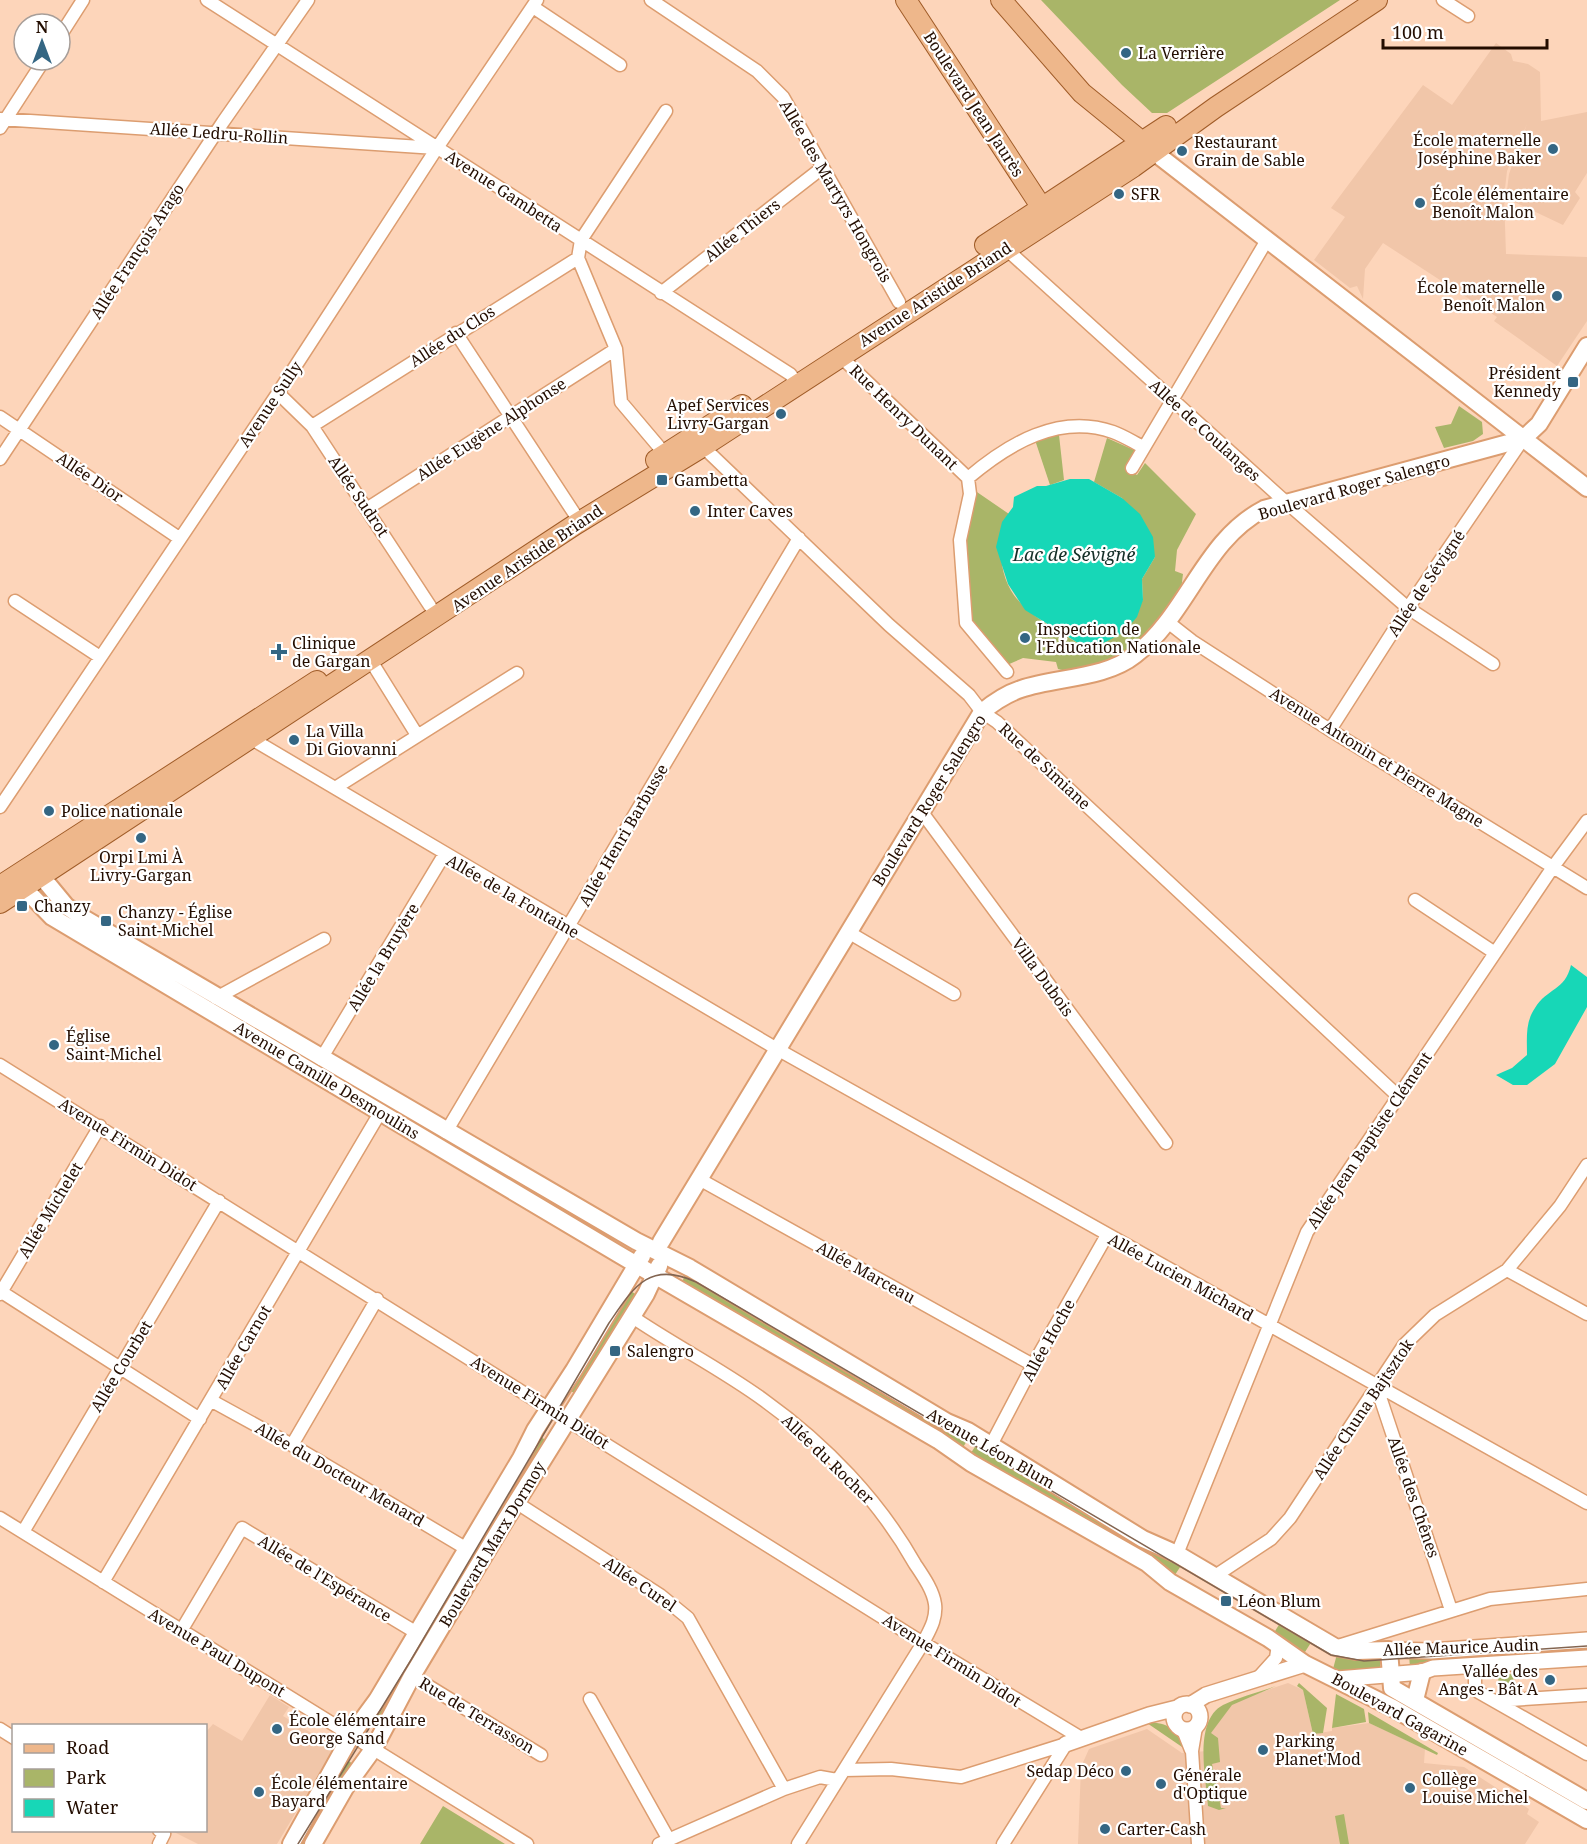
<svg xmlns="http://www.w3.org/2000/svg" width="1587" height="1844" font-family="'Noto Serif',serif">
  <rect width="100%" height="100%" fill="#fdd5ba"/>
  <path fill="#f1c6a9" d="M1496,43L1511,54L1513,61L1528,64L1540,72L1541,121L1587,112V173L1575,192L1580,198L1563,225L1506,198L1509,174L1527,124L1507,171L1504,197L1506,254L1587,257V321L1557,366L1494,321L1497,317L1383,243L1365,269L1363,299L1357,286L1350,288L1314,260L1345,217L1331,208L1423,85L1452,105Z
    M1288,1683L1303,1690L1313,1734L1332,1731V1728L1369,1723L1425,1749L1424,1763L1464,1767L1529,1809L1527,1814L1539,1822L1525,1844H1078L1081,1767L1089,1749L1147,1729L1182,1753L1207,1751L1206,1729L1229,1703Z
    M270,1695L289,1707L283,1716L335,1747L277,1844H198L172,1831L206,1830V1732L213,1724L242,1741Z"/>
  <path fill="#a9b568" d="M1041,0H1340L1167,113H1152L1122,85Z
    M1459,406L1482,422L1483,434L1473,441L1444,448L1435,427L1451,424Z
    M1059,435L1064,480L1050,485L1035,440Z
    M1107,438L1134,450L1135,455L1127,469L1137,475L1145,463L1196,514L1177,550L1175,571L1183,574C1182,580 1182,587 1180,592C1166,630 1099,680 1058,669L1056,662L1023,658L1007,665L971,620L965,542L974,490L1009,514C1001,524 1002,533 1001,545C999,601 1035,617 1078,643L1143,600L1142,579L1155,557L1122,498L1094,482Z
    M686,1271L969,1437L961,1451L681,1286Z
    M625,1288L639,1296L580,1396L565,1388Z
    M537,1435L551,1443L381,1726L367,1718Z
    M978,1442L1184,1561L1173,1578L969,1456Z
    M1280,1623L1312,1641L1305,1652L1292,1649L1272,1636Z
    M1587,1643V1655L1410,1669L1409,1653Z
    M1337,1654L1380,1658V1669L1347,1672L1333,1669Z
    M1513,1674L1514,1691L1499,1692L1498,1675Z
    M1299,1683L1327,1708L1323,1733L1313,1734L1303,1690L1297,1686Z
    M1276,1686L1232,1705L1211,1733L1218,1738L1220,1762L1212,1764L1221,1808H1226L1219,1810L1208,1806C1206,1778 1193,1721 1223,1705C1239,1697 1259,1692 1276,1686Z
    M1336,1694L1364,1709L1366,1722L1332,1728Z
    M1368,1712L1438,1753L1437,1755L1369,1723Z
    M1147,1723C1168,1721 1178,1731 1185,1749Z
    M343,1758L357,1766L307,1844H295Z
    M443,1806L505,1844H420Z
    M1344,1814L1349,1844H1340L1335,1816Z"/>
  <path fill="#17d7b7" d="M1070,479H1089L1122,498L1140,514L1153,537L1155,557L1142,579L1143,600L1137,617L1124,632L1100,645L1078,643L1025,610L1008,584L996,547L1002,522L1013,507L1014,497L1037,486H1046Z
    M1571,965L1587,977V1007L1555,1064L1527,1085H1513L1496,1075L1512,1068L1527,1055C1527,1039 1525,1022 1535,1008C1547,988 1565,991 1571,965Z"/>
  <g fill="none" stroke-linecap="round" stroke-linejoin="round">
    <g stroke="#dc9d70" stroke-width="15">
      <path id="minor" d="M207,0L790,374L798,384
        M651,0L757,71L783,97L899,302
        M1443,0L1468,16
        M533,7L620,65
        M60,36L83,0
        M0,119L436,148
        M0,128L44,60
        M1005,248L1279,496L1408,608L1493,664
        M578,258L616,349L621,402L665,454
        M661,293L822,168
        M456,333L574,513
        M840,356L968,478
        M278,393L312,426L430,606
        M0,417L179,538
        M312,426L578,258L581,240L666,111
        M698,442L889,625L969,695L982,712L997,722L1398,1096
        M0,459L223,122L308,0
        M1132,468L1267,240
        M968,478L970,494L960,540L966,623L1007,672
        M968,478C1008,444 1059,413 1113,432C1124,436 1133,442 1143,447
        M368,508L616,349
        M15,601L100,657
        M1169,623L1192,641L1330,730L1587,888
        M371,661L417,735
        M1330,730L1408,608L1523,439
        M252,739L777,1049L1587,1503
        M335,788L517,673
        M0,807L278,393L437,148L537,0
        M921,811L1166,1143
        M1415,900L1495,953
        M848,932L954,994
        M216,998L324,939
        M321,1059L444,855
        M0,1065L912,1636L1081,1738
        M446,1132L799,538
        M699,1179L1033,1365
        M1507,1270L1587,1314
        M0,1291L200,1419
        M0,1294L100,1126
        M631,1316C675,1346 723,1370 765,1401C825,1444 879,1500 915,1564C923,1576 933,1590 935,1604C937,1619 929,1631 923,1643L798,1844
        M1376,1385L1451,1610
        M212,1401L292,1445L467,1549
        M292,1445L377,1299
        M991,1445L1033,1365L1107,1235
        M517,1503L660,1595L688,1618L784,1789
        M0,1518L527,1844
        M23,1532L219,1201
        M1177,1554L1307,1232L1553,867L1587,821
        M1215,1576L1271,1539L1290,1518L1404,1345L1435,1315L1507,1270L1560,1206L1587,1165
        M103,1582L381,1111
        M181,1631L242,1528L417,1633
        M1338,1646L1490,1599L1587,1589
        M1475,1665V1690L1587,1754
        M412,1676L541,1755
        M1258,1678L1276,1658L1278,1645
        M590,1699L669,1840
        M1495,1701L1587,1695
        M1196,1727L1192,1751L1198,1844
        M0,1729L14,1738
        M1183,1730L1191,1750
        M844,1770L891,1769L961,1777L1066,1744
        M159,1844L164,1834L159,1830
        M659,1844L784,1789L820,1777L837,1780
        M1003,1844L1066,1744"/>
    </g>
    <g stroke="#dc9d70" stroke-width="18">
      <path id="tertiary" d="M1389,1650L1431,1651L1587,1640
        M1337,1679L1422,1672L1433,1668L1587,1658
        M1174 1717a13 13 0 1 1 26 0a13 13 0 1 1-26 0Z
        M1190,1705L1206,1695L1305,1664
        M1066,1744L1149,1715L1177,1708"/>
    </g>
    <g stroke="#dc9d70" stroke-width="20">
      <path id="secondary" d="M1154,152L1587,488
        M661,1242L982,712C994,702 1006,694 1021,689C1056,677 1105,679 1135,655C1189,613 1203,541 1264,509L1523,439L1539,424L1587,346
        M1415,1700L1422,1672
        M1587,1801L1392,1688L1389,1650L1356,1651L1335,1647L1177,1554L1143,1539L968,1431L947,1422L690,1268L636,1241L85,919L66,906L42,877L22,872L24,888L52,917L620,1255L938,1440L971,1463L1147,1563L1170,1582L1268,1638L1305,1664L1393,1708L1587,1820
        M291,1844L352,1734L377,1700L521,1458L535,1430L574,1370L642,1256
        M313,1844L345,1788L374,1748L412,1676L503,1524L646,1294L659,1266"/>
    </g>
    <g stroke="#a05c28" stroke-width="22">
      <path id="primary" d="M906,0L1042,208
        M1001,0L1082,93L1152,150
        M985,245L1166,126
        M656,460L742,405
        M0,886L317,681
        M0,903L576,524L702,447L1133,167L1216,107L1377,0"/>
    </g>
    <use href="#minor" stroke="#fff" stroke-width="12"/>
    <use href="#tertiary" stroke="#fff" stroke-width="15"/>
    <use href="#secondary" stroke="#fff" stroke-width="16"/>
    <use href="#primary" stroke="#eeb78b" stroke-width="20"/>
    <path stroke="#836551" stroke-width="1.5" d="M298,1844L411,1660L609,1323C633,1288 649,1260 696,1282L1331,1655L1364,1661L1587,1646"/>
  </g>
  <g fill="#346683" stroke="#fff" stroke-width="2">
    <circle cx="1126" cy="53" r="6"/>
    <circle cx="1553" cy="149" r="6"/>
    <circle cx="1182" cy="151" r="6"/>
    <circle cx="1119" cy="194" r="6"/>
    <circle cx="1420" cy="203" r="6"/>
    <circle cx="1557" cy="296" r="6"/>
    <rect x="1567" y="376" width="12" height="12" rx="3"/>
    <circle cx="781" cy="414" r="6"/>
    <rect x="656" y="474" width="12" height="12" rx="3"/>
    <circle cx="695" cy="511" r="6"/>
    <circle cx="1025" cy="638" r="6"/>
    <path d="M276 643h6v6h6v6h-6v6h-6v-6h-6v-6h6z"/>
    <circle cx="294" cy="740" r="6"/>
    <circle cx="49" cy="811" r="6"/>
    <circle cx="141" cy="838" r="6"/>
    <rect x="16" y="900" width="12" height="12" rx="3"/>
    <rect x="100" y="915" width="12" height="12" rx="3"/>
    <circle cx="54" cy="1045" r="6"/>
    <rect x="609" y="1345" width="12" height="12" rx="3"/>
    <rect x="1220" y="1595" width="12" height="12" rx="3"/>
    <circle cx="1550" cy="1680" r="6"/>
    <circle cx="277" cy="1729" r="6"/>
    <circle cx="1263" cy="1750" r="6"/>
    <circle cx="1126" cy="1771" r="6"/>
    <circle cx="1161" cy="1784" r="6"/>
    <circle cx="1410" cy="1788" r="6"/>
    <circle cx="259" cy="1792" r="6"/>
    <circle cx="1105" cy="1829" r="6"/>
  </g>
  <g text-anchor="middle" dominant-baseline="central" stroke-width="4.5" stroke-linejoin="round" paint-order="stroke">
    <g font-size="16" fill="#230d00" stroke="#fff" text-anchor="start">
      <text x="1138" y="53">La Verrière</text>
      <text x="1541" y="140" text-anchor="end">École maternelle<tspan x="1541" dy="18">Joséphine Baker</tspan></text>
      <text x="1194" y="142">Restaurant<tspan x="1194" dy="18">Grain de Sable</tspan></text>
      <text x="1131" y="194">SFR</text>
      <text x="1432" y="194">École élémentaire<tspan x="1432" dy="18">Benoît Malon</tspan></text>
      <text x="1545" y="287" text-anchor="end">École maternelle<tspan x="1545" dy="18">Benoît Malon</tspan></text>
      <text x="1561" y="373" text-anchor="end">Président<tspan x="1561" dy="18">Kennedy</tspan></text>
      <text x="769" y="405" text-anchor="end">Apef Services<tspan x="769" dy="18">Livry-Gargan</tspan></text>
      <text x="674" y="480">Gambetta</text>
      <text x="707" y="511">Inter Caves</text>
      <text x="1037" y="629">Inspection de<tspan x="1037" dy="18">l'Education Nationale</tspan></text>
      <text x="292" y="643">Clinique<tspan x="292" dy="18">de Gargan</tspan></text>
      <text x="306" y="731">La Villa<tspan x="306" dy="18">Di Giovanni</tspan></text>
      <text x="61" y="811">Police nationale</text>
      <text x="141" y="857" text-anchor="middle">Orpi Lmi À<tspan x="141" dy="18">Livry-Gargan</tspan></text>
      <text x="34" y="906">Chanzy</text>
      <text x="118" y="912">Chanzy - Église<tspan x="118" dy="18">Saint-Michel</tspan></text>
      <text x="66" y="1036">Église<tspan x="66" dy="18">Saint-Michel</tspan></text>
      <text x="627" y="1351">Salengro</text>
      <text x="1238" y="1601">Léon Blum</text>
      <text x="1538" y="1671" text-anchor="end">Vallée des<tspan x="1538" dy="18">Anges - Bât A</tspan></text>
      <text x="289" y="1720">École élémentaire<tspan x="289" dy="18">George Sand</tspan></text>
      <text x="1275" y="1741">Parking<tspan x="1275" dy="18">Planet'Mod</tspan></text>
      <text x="1114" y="1771" text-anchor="end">Sedap Déco</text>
      <text x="1173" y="1775">Générale<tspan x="1173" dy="18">d'Optique</tspan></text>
      <text x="1422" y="1779">Collège<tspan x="1422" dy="18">Louise Michel</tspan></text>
      <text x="271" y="1783">École élémentaire<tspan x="271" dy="18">Bayard</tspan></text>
      <text x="1117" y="1829">Carter-Cash</text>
    </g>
    <g font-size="16" fill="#230d00" stroke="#fff">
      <text transform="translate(974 104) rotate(57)">Boulevard Jean Jaurès</text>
      <text transform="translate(219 133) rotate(4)">Allée Ledru-Rollin</text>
      <text transform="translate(504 191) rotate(33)">Avenue Gambetta</text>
      <text transform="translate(836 191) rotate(60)">Allée des Martyrs Hongrois</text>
      <text transform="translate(742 230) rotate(-38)">Allée Thiers</text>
      <text transform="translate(137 251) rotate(-57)">Allée François Arago</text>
      <text transform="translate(935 294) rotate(-33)">Avenue Aristide Briand</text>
      <text transform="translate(452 336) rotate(-33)">Allée du Clos</text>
      <text transform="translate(270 404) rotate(-56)">Avenue Sully</text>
      <text transform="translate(904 417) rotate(44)">Rue Henry Dunant</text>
      <text transform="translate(491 429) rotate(-33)">Allée Eugène Alphonse</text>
      <text transform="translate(1205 430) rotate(42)">Allée de Coulanges</text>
      <text transform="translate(90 477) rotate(34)">Allée Dior</text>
      <text transform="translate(1354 487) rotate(-16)">Boulevard Roger Salengro</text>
      <text transform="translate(359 496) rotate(56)">Allée Sudrot</text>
      <text transform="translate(527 558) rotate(-34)">Avenue Aristide Briand</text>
      <text transform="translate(1426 583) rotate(-56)">Allée de Sévigné</text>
      <text transform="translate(1377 757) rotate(32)">Avenue Antonin et Pierre Magne</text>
      <text transform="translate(1045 766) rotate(43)">Rue de Simiane</text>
      <text transform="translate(929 800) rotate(-58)">Boulevard Roger Salengro</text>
      <text transform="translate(623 835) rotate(-60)">Allée Henri Barbusse</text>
      <text transform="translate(513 896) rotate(30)">Allée de la Fontaine</text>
      <text transform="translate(383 957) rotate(-59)">Allée la Bruyère</text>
      <text transform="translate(1043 977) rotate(54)">Villa Dubois</text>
      <text transform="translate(327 1080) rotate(31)">Avenue Camille Desmoulins</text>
      <text transform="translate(1369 1140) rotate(-56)">Allée Jean Baptiste Clément</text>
      <text transform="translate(128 1144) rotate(32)">Avenue Firmin Didot</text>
      <text transform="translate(50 1210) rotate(-59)">Allée Michelet</text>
      <text transform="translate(866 1272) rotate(29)">Allée Marceau</text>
      <text transform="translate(1181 1277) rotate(29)">Allée Lucien Michard</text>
      <text transform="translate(1048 1340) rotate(-61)">Allée Hoche</text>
      <text transform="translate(243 1347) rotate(-60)">Allée Carnot</text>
      <text transform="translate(121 1366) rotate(-59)">Allée Courbet</text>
      <text transform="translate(540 1402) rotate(32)">Avenue Firmin Didot</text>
      <text transform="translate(1363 1409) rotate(-56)">Allée Chuna Bajtsztok</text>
      <text transform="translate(991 1448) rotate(30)">Avenue Léon Blum</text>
      <text transform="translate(828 1459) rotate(44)">Allée du Rocher</text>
      <text transform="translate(340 1474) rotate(30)">Allée du Docteur Menard</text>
      <text transform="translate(1414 1497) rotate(71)">Allée des Chênes</text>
      <text transform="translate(492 1544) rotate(-59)">Boulevard Marx Dormoy</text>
      <text transform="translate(325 1578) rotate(31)">Allée de l'Espérance</text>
      <text transform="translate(640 1584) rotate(34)">Allée Curel</text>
      <text transform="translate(1461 1647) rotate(-2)">Allée Maurice Audin</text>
      <text transform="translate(217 1652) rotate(31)">Avenue Paul Dupont</text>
      <text transform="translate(952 1660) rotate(32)">Avenue Firmin Didot</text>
      <text transform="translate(1400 1714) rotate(29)">Boulevard Gagarine</text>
      <text transform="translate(477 1715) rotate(31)">Rue de Terrasson</text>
    </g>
    <g font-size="18" font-style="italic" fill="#142f28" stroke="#fff">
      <text x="1074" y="554">Lac de Sévigné</text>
    </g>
  </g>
  <rect x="12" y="1724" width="195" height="108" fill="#ffffff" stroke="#a79e99" stroke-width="1.5"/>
  <rect x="24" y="1744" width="30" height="9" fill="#eeb78b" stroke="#a79e99" stroke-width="1.5"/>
  <text x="66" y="1754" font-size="18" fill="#230d00">Road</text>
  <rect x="24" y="1769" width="30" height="18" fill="#a9b568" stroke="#a79e99" stroke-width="1.5"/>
  <text x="66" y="1784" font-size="18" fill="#230d00">Park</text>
  <rect x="24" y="1799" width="30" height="18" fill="#17d7b7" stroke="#a79e99" stroke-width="1.5"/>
  <text x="66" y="1814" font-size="18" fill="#230d00">Water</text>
  <g transform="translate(42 42)"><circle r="28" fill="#ffffff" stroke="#a79e99" stroke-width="1.5"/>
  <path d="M0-4.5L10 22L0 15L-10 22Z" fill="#346683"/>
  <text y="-9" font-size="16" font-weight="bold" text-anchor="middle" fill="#230d00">N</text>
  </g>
  <path d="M1383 39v9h164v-9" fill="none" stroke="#230d00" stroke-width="3"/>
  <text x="1392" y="39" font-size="18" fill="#230d00" stroke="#ffffff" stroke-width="4.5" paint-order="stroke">100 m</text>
</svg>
